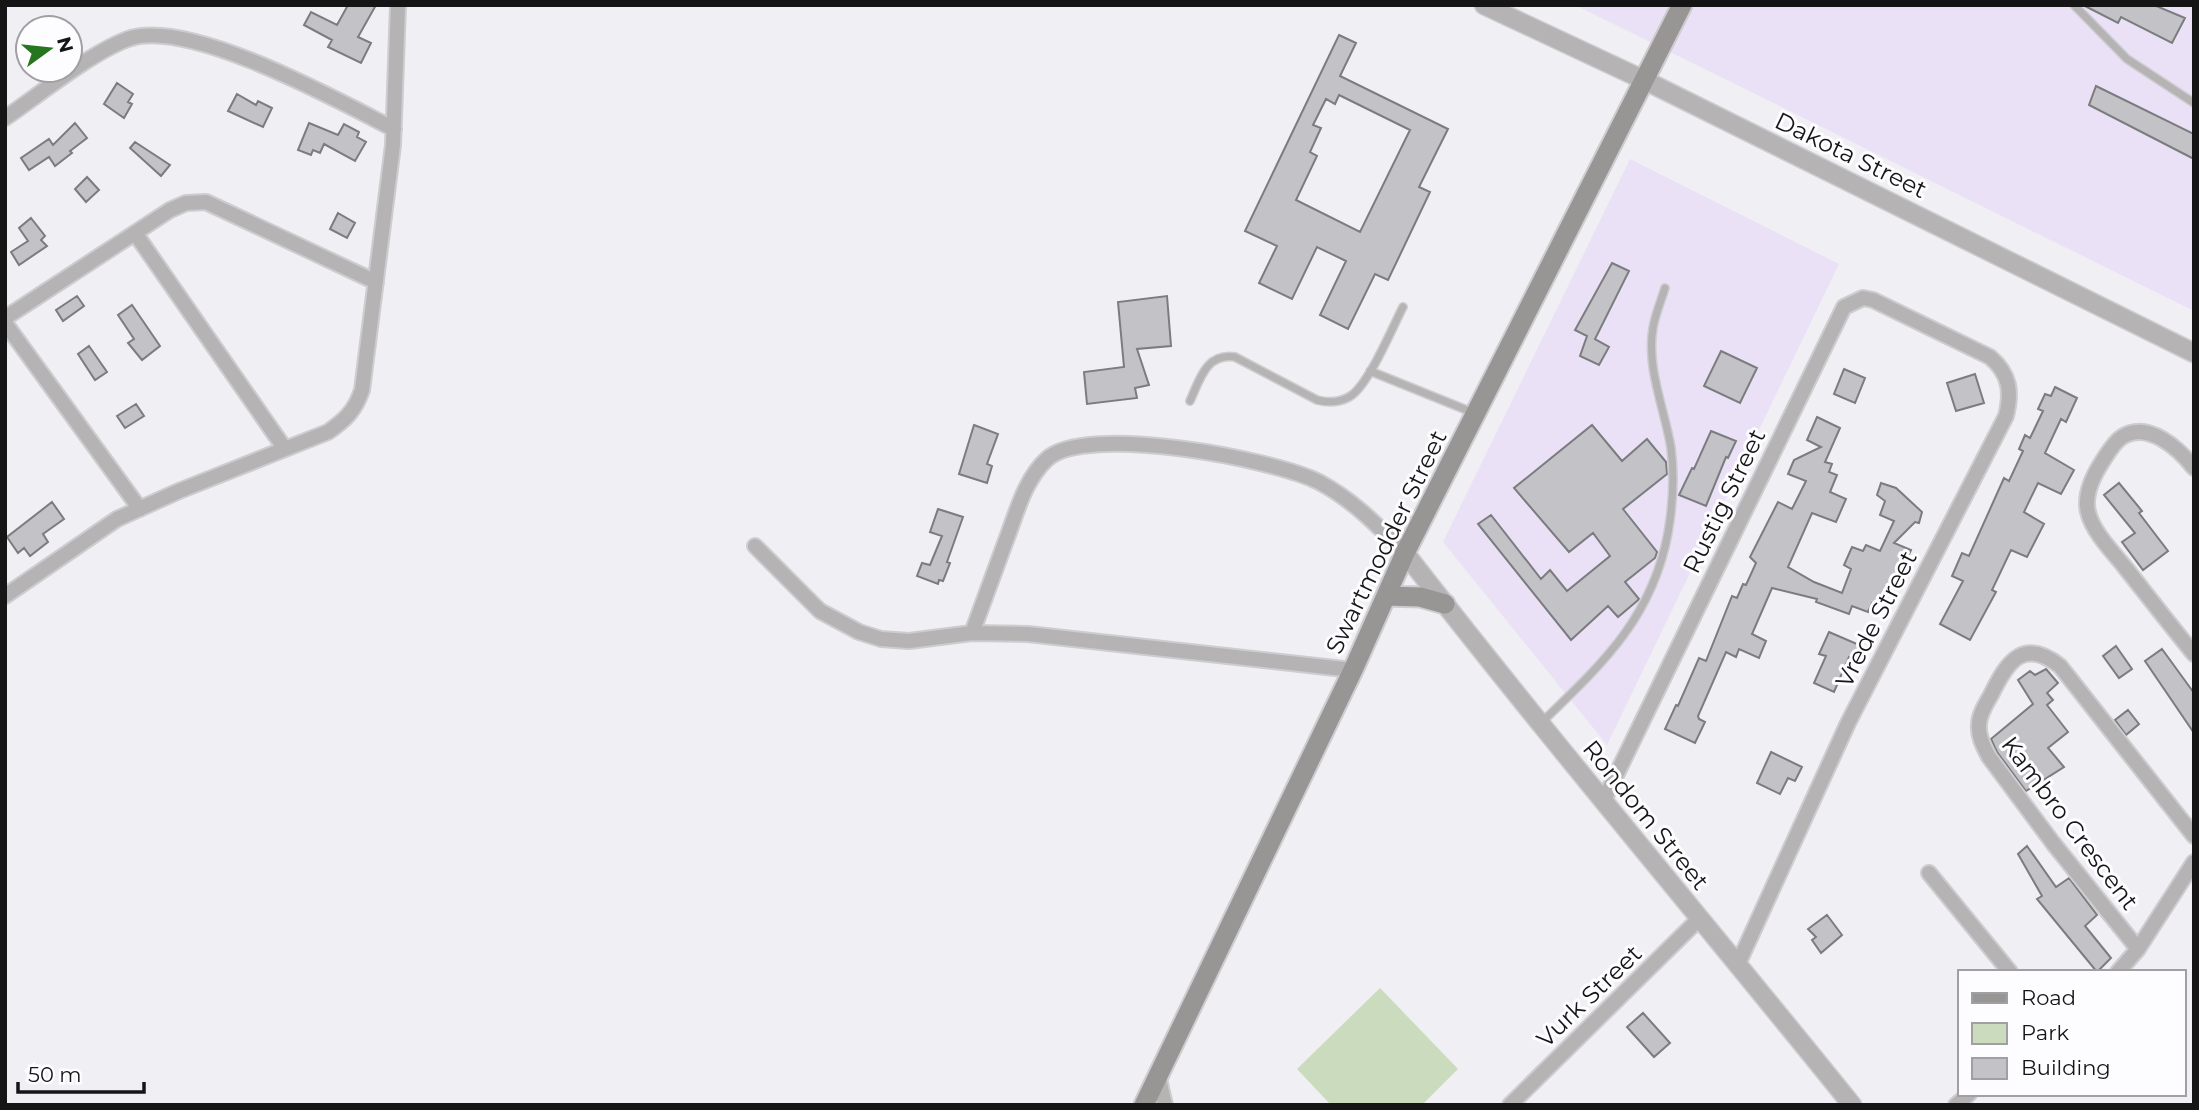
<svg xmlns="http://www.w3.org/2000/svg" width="2199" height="1110" font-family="Montserrat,sans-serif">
  <rect width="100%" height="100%" fill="#f0eff3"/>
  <path fill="#ebe1f6" d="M1575,5H2194V311Z
    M1630,159L1839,264L1607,745L1443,542Z"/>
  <path fill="#cadcbd" d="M1380,988L1458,1069L1422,1105H1331L1297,1069Z"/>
  <path fill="#c3c3c7" stroke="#7b7c7f" stroke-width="2" fill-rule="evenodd" d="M348,5H376L358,37L371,43L361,63L328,47L332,40L304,25L311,12L337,25Z
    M2083,5H2154L2185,18L2172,43L2121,17L2118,23Z
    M1339,35L1356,43L1340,76L1448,129L1419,187L1430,192L1388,280L1375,274L1348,329L1320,315L1346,261L1317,247L1292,299L1259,283L1277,246L1245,231ZM1339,95L1410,130L1360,232L1296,200L1317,156L1310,152L1321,128L1313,125L1326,99L1335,104Z
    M117,83L133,94L128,102L132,104L124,118L104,104Z
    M2096,86L2194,134V159L2089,105Z
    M237,94L256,105L258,101L272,108L263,127L228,111Z
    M75,123L87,138L70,151L72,153L55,166L49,157L29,170L21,158L49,139L53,145Z
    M309,123L338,135L344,124L359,132L357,137L366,142L355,161L324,144L320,153L313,150L311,155L298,150Z
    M135,142L170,165L161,176L130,148Z
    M87,177L99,190L86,202L75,189Z
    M338,213L355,223L347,238L330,229Z
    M31,218L45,236L41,240L47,246L19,265L11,252L28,241L19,228Z
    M1612,263L1629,271L1595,339L1609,347L1599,365L1580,356L1587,336L1575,330Z
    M77,296L84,306L63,321L56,310Z
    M1167,296L1171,346L1137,349L1149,385L1135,388L1137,398L1087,404L1084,372L1124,367L1118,302Z
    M132,305L160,346L142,360L128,343L134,339L118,315Z
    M89,346L107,372L95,380L78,354Z
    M1721,351L1757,368L1740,403L1704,386Z
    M1844,369L1865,378L1855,403L1834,394Z
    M1975,374L1984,403L1956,411L1947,383Z
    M2055,387L2077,398L2066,422L2061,419L2045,453L2074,470L2061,494L2038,483L2024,512L2044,524L2027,557L2011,550L1992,590L1996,592L1970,640L1940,624L1963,581L1952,576L1962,553L1969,556L2004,478L2009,481L2023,451L2019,449L2025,435L2030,438L2043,411L2038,409L2045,394L2051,396Z
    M136,404L144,416L125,428L117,416Z
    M1817,417L1840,428L1825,462L1832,464L1829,472L1837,475L1830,492L1846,499L1836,522L1812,513L1788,567L1814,582L1842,593L1851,569L1844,565L1852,547L1863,551L1866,545L1880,551L1894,521L1880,515L1885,501L1877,495L1881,483L1896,488L1922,512L1919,523L1915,522L1894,543L1911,550L1894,588L1890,586L1882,607L1872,603L1868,612L1852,606L1849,614L1816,602L1817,599L1772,588L1752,634L1766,641L1759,658L1739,649L1736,657L1726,652L1698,716L1699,719L1705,722L1695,743L1665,729L1676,705L1678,706L1699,658L1706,661L1732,596L1737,598L1743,584L1746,585L1756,563L1750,557L1778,502L1792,509L1806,481L1788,474L1794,460L1821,447L1807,440Z
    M974,425L998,434L987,464L992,466L987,483L959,474Z
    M1592,425L1622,461L1647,439L1666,462L1667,474L1623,509L1657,552L1655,558L1625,582L1639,599L1637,601L1618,617L1608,606L1571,640L1478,524L1491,515L1541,579L1550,570L1567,591L1610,556L1593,533L1569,552L1514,488Z
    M1711,431L1736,441L1728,458L1726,457L1706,506L1679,495L1692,468L1694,469Z
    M2119,483L2142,511L2139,513L2168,551L2143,570L2122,542L2135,533L2104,495Z
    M52,502L64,519L43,534L48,542L30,556L24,548L18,553L7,537Z
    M938,509L963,517L947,562L950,563L943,581L939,580L938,584L917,576L922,563L930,565L942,536L930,532Z
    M1829,632L1864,647L1858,661L1849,657L1834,692L1814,683L1826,656L1819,654Z
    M2116,646L2132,669L2119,678L2103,656Z
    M2162,649L2194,693V733L2145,661Z
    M2046,669L2058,683L2047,693L2053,700L2047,705L2068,732L2048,748L2064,767L2026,791L1997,752L1991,739L2033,704L2018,680L2030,671L2035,675Z
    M2128,710L2139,724L2126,735L2115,720Z
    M1771,752L1802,767L1795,781L1788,778L1780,794L1757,783Z
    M2027,846L2056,887L2069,878L2097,915L2085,926L2111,958L2097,972L2037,899L2042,896L2018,854Z
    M1827,915L1842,935L1821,953L1812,940L1816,937L1808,929Z
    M1643,1013L1670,1043L1654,1057L1627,1027Z"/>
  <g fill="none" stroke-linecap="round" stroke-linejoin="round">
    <g stroke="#cdccd0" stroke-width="10">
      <path id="service" d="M2074,5L2127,59L2194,103
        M1370,371L1474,413
        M1190,401C1200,379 1206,353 1235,357L1317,400C1328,403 1338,403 1349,397C1368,387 1392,328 1403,307
        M1541,723C1601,665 1652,619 1668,533C1673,504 1675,478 1671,448C1665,410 1646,368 1653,328C1655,315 1661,301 1665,288"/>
    </g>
    <g stroke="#cdccd0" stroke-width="18">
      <path id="minor" d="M5,118C39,95 94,50 131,38C192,20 337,100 394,129
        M135,233L285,449
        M5,318L170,210L186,203L206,202L376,282
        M5,323L140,509
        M2194,468C2179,449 2148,420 2122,437C2113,443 2108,453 2102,462C2093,476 2084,495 2088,512C2093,532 2111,550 2124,566C2147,595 2170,625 2194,654
        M755,546L820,611L859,632L881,639L909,641L972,633L1028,634L1353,670
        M5,596L117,519L179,491L328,432C345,420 355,411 362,390L393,145L398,5
        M972,633C983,603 994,573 1005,543C1016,515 1024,480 1047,459C1085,423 1274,459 1319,482C1353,500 1378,526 1405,553
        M1603,802L1844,307L1863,298L1873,300L1990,357C2010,374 2012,392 2006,416L1848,723L1738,964
        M1929,873L2010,972
        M2138,949L2053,843L1989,757C1984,747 1978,737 1979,725C1979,714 1986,704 1991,695C2007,662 2023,637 2060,666L2194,836
        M2118,972L2138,949L2194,862
        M1158,1075L1165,1105
        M1510,1105L1699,919
        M1956,1105L1969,1094"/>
    </g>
    <g stroke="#cdccd0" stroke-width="21">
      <path id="tertiary" d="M1484,5L1644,80L2194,353
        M1405,553C1550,740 1703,920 1852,1105"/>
    </g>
    <g stroke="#cdccd0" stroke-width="23">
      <path id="secondary" d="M1386,596L1420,597L1445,604
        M1144,1105L1353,670L1405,553L1682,5"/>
    </g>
    <use href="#service" stroke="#b5b3b3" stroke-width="7"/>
    <use href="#minor" stroke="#b5b3b3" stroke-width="14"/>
    <use href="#tertiary" stroke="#b5b3b3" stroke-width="18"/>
    <use href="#secondary" stroke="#989595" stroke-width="19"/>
  </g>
  <g text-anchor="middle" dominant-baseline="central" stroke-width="6" stroke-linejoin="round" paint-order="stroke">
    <g font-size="24" fill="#151516" stroke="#fdfcff">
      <text transform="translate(1851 155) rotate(26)">Dakota Street</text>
      <text transform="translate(1724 501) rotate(-64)">Rustig Street</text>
      <text transform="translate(1386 542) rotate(-64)">Swartmodder Street</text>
      <text transform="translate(1876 619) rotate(-63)">Vrede Street</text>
      <text transform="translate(1646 815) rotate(51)">Rondom Street</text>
      <text transform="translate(2070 823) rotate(53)">Kambro Crescent</text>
      <text transform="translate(1589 996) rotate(-44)">Vurk Street</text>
    </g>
  </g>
  <rect width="2199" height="1110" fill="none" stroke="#151516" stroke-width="14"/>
  <rect x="1958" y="970" width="228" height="126" fill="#fdfcff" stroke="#a0a0a2" stroke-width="2"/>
  <rect x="1972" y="993" width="35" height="10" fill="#989595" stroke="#a0a0a2" stroke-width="2"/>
  <text x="2021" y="1005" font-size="21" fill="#151516">Road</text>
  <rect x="1972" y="1023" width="35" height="21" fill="#cadcbd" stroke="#a0a0a2" stroke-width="2"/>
  <text x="2021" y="1040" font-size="21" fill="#151516">Park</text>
  <rect x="1972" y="1058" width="35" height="21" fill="#c3c3c7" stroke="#a0a0a2" stroke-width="2"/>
  <text x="2021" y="1075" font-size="21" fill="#151516">Building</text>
  <g transform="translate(49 49) rotate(75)"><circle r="33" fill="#fdfcff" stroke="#a0a0a2" stroke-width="2"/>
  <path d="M0-5L12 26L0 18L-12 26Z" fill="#25761f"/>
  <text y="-10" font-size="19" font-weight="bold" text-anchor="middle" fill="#151516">N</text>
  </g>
  <path d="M18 1082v10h126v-10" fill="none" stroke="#151516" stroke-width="3.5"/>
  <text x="28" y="1082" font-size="21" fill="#151516" stroke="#fdfcff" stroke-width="5" paint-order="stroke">50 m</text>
</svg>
